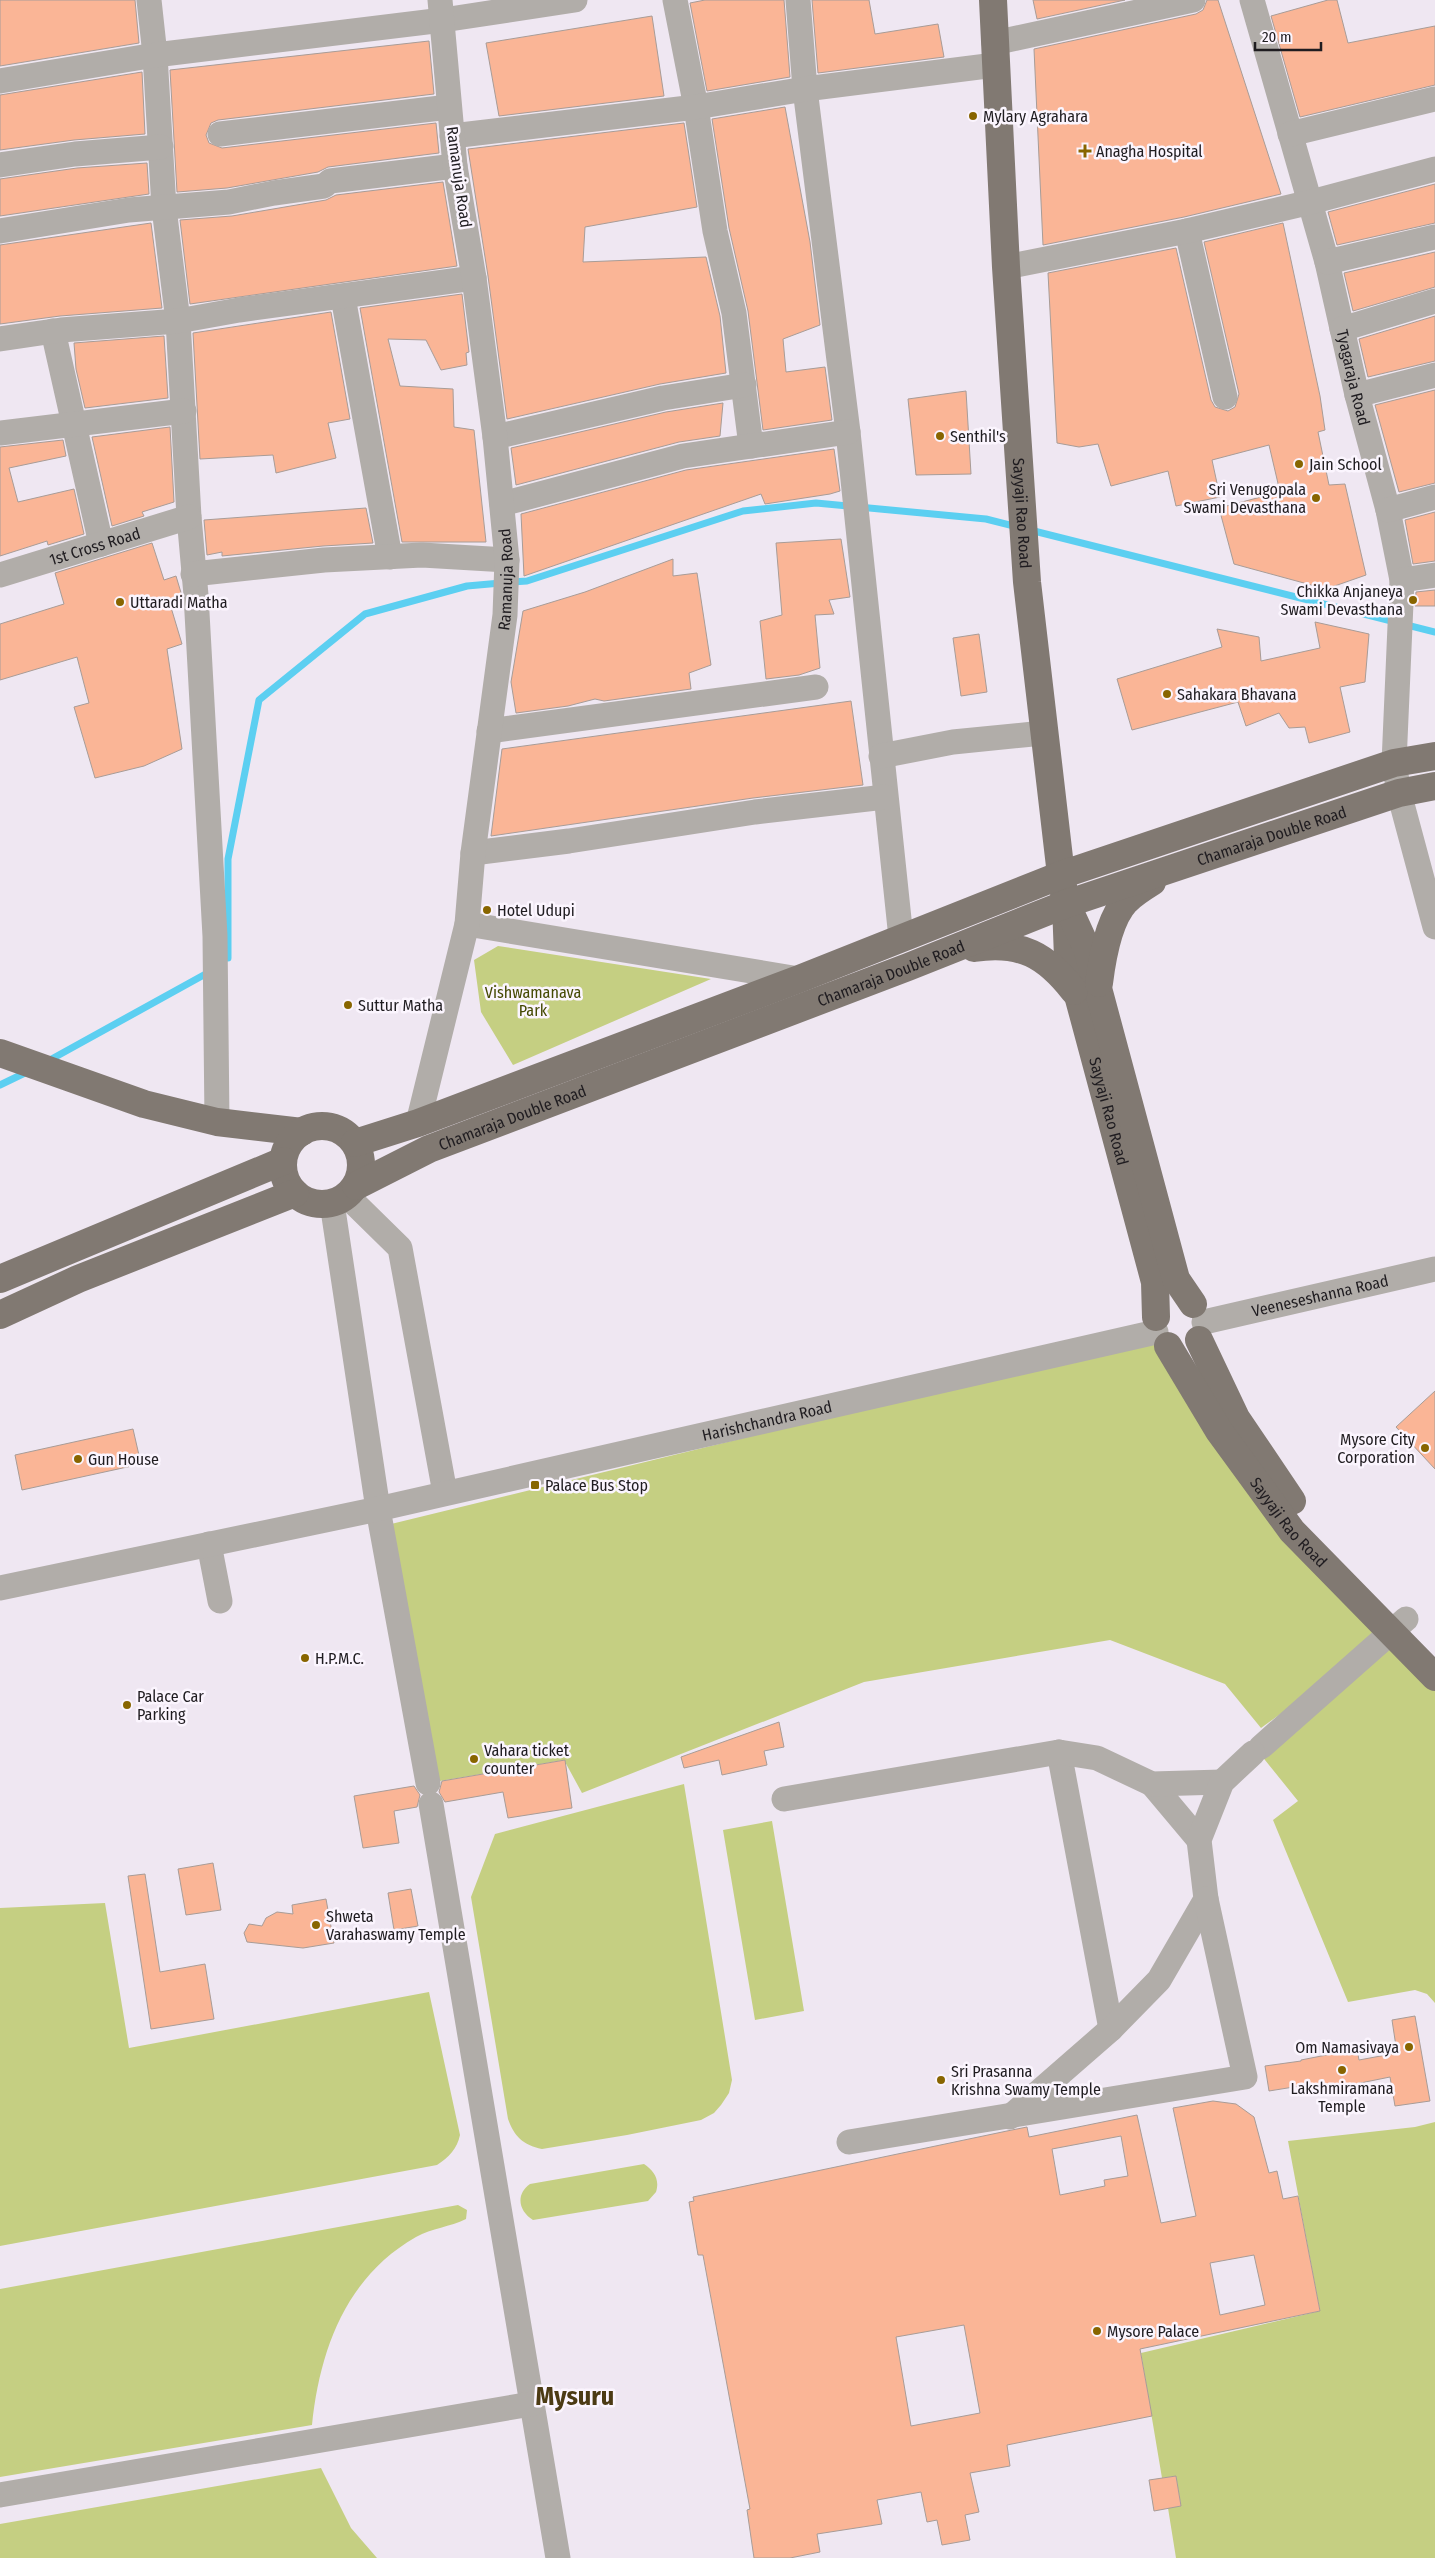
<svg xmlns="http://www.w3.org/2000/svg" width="1435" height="2558" font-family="'Fira Sans Condensed',sans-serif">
  <rect width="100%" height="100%" fill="#efe7f2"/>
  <path fill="#c5cf82" d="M498,946L711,979L513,1065L481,1012L474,960Z
    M1158,1337L1273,1505L1435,1677V2003L1427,1994L1415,1990L1348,2002L1273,1820L1298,1801L1257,1750L1387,1637L1261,1728L1225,1684L1110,1640L864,1682L582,1793L564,1760L428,1783L387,1525Z
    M684,1784L732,2080L729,2093L721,2105L714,2113L701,2120L627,2135L542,2149C523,2145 514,2136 508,2119L471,1897L495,1834Z
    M772,1821L804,2011L755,2020L723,1830Z
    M105,1903L129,2048L429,1992L460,2135C457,2149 449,2157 437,2165L0,2246V1908Z
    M1435,2122V2558H1176L1168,2508L1181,2506L1176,2476L1162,2478L1141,2353L1320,2311L1288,2141L1415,2127Z
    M644,2164C654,2171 660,2179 656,2192L648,2201L533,2220C519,2211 515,2195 530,2184Z
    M458,2205L467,2210L466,2219C450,2227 432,2228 416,2237C346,2277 320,2349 312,2425L0,2477V2289Z
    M321,2468L351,2528L377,2558H0V2524Z"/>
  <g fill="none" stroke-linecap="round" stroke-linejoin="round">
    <path stroke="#5ccff1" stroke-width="7" d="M1030,530L1435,632
      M512,582L527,581L743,511L816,503L986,519L1018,527
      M228,958V859L259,700L365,614L467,586L501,583
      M48,1061L211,971
      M0,1085L29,1071"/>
  </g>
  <path fill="#fab596" stroke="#a89c97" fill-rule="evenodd" d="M0,0H135L139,43L0,66Z
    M705,0H784L790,77L707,91L690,3Z
    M812,0H869L875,34L938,24L944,57L818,73Z
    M1033,0H1125L1037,19Z
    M1207,0H1218L1281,194L1184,217L1043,245L1034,49L1196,14L1203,10Z
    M1328,0H1337L1348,43L1435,26V85L1300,117L1271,16Z
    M652,16L664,96L499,116L486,43Z
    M429,41L434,94L218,120L211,123L206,135L209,143L222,148L436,123L439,153L328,167L318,172L227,188L177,192L170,70Z
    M142,72L145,134L74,140L0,150V95Z
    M785,107L810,242L820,325L783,339L786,372L825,367L832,420L763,430L748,311L729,228L712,119Z
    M684,123L697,207L585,227L583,262L706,257L720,316L726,373L660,384L507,419L488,276L468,149Z
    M147,163L149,194L0,216V179L77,168Z
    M443,182L457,266L190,304L180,220L232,216L326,200L336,195Z
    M1435,184V223L1337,245L1328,212Z
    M151,223L162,308L60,316L0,324V245Z
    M1283,223L1320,396L1325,430L1318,432L1329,485L1345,484L1366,575L1326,589L1234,564L1219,508L1280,492L1269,445L1212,460L1220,497L1176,506L1168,471L1111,486L1098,444L1079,447L1057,443L1048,273L1176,248L1211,400L1215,407L1228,411L1235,407L1239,394L1204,242Z
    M1435,252V287L1353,311L1344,273Z
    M462,294L469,352L466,353L467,365L441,370L426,340L388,339L400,386L453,389L454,427L474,430L486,542H402L360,308Z
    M331,312L350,419L328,423L336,458L276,473L273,455L200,459L193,333Z
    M1435,316V361L1368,377L1359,339Z
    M164,336L168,398L85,408L76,369L74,343Z
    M1435,390V483L1399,492L1375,405Z
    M966,391L971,474L916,475L908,399Z
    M723,403L720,436L679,442L516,485L511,448L666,412Z
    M170,427L174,502L142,512L144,516L112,526L92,437Z
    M63,440L66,456L9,468L18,502L74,489L84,534L48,545L47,541L0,556V447Z
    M834,449L840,491L830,494L765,504L761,494L524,576L521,514L686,470Z
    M366,508L373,543L323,546L222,556V552L207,555L204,520Z
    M1435,512V561L1413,564L1405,520Z
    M841,539L850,597L829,600L834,614L815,615L820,668L799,675L766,679L760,621L782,615L776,543Z
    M152,543L164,580L176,576L182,596V601L170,604L182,644L167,649L182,749L144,766L95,778L74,707L89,703L77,657L0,680V624L64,604L55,573Z
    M673,559V576L697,573L711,665L689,673L691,689L604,701L595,699L568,706L516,713L511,682L523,611L585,592Z
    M1435,590V606H1415L1416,592Z
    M1315,622L1369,634L1365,682L1340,687L1350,732L1309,743L1305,727L1289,728L1279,713L1246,726L1238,702L1132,730L1117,679L1222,647L1217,629L1259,637L1261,661L1320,648Z
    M979,634L987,692L961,696L953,638Z
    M851,701L863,785L753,798L491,836L502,749Z
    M1435,1391V1469L1396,1427Z
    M133,1429L141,1464L22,1490L15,1455Z
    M779,1722L784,1747L764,1751L767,1765L722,1775L719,1760L684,1768L681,1757Z
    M565,1760L572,1808L508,1818L503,1792L445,1802L439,1792L442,1781Z
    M414,1786L420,1795L417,1807L394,1811L399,1843L363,1848L354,1796Z
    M213,1863L221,1910L186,1915L178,1869Z
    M145,1874L160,1972L205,1964L214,2019L151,2029L128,1876Z
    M411,1889L418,1926L394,1930L388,1893Z
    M326,1899L334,1943L303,1948L247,1942L244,1933L249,1924L262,1926L266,1918L277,1912L293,1914L292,1905Z
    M1415,2016L1430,2101L1395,2106L1390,2077L1316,2092L1315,2088L1307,2089L1306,2085L1269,2091L1265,2066L1301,2061V2060L1357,2049L1359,2060L1397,2053L1392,2020Z
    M1213,2101L1236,2104L1254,2117L1269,2173L1277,2171L1283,2199L1298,2196L1320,2311L1140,2349L1152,2416L1007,2445L1010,2466L970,2473L979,2512L965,2515L970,2540L942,2545L937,2520L927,2522L921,2492L877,2500L882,2524L817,2534L820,2552L790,2558H754L747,2510L750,2509L703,2255H698L689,2202L694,2201L693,2197L1007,2131L1027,2127L1029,2137L1137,2115L1161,2223L1196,2216L1173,2108ZM1121,2136L1128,2176L1104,2180L1105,2186L1060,2195L1052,2149ZM1254,2255L1265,2305L1220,2315L1210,2263ZM964,2325L980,2413L911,2426L896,2337Z
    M1176,2476L1181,2506L1154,2511L1149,2480Z"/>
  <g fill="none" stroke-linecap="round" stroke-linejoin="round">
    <g stroke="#b1ada9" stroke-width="25">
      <path d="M149,0L155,55L164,208L178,321L189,517L196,595L215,936L217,1122"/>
      <path d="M675,0L696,107L715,231L734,313L751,446"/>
      <path d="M798,0L805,89L848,432L901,938"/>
      <path id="s1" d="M1252,0L1327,262L1357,395L1388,510L1402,580L1394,763L1399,793L1435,927"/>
      <path d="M994,43L1193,0"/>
      <path d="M0,81L155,55L443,20L575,0"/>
      <path d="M220,134L449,107"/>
      <path d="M1290,134L1435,99"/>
      <path d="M452,136L696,107L805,89L995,65"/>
      <path d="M0,165L75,154L161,147"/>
      <path d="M0,231L129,210L229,202L274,193L324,186L330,181L455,166"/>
      <path d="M1187,231L1225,397"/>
      <path d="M1327,262L1435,237"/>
      <path d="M1006,267L1187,231L1311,202L1435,169"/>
      <path d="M343,297L390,557"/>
      <path d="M1342,329L1435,301"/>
      <path d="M53,331L101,544"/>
      <path d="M0,339L61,330L178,321L239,310L474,278"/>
      <path d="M1357,395L1435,375"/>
      <path d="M0,433L184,411"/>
      <path d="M495,437L663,398L744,385"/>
      <path d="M502,504L683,456L848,432"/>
      <path d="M1388,510L1435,497"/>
      <path d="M193,574L324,560L422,555L507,560"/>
      <path id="s2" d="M0,575L189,517"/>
      <path d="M1402,580L1435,575"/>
      <path d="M489,731L816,687"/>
      <path d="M881,756L953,742L1043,733"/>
      <path d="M473,853L569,841L755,812L885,797"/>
      <path d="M467,924L799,979"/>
      <path id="s3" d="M418,1123L467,924L473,853L505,615L507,560L495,437L474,278L455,166L440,0"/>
      <path d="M347,1196L400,1248L445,1493"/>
      <path d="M332,1203L378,1509L428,1783"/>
      <path id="s4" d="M1204,1322L1435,1269"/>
      <path d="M209,1544L220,1601"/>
      <path id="s5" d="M0,1588L378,1509L1156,1332"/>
      <path d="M1261,1747L1406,1619"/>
      <path d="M1059,1752L1111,2029"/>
      <path d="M1152,1784L1199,1840"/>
      <path d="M784,1799L1059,1752L1097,1758L1152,1784L1222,1782"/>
      <path d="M431,1804L558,2558"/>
      <path d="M1010,2117L1111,2029L1159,1980L1206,1899L1199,1840L1222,1782L1253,1753"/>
      <path d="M849,2142L1245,2077L1206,1899"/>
      <path d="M0,2495L531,2404"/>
    </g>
    <g stroke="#817972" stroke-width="28">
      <path id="s6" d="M993,0L1006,267L1027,582L1061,875L1066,904L1068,958L1155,1282L1156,1317"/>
      <path d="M1071,914L1088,951L1176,1279L1193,1304"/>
      <path d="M974,948C1021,941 1046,955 1074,991"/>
      <path d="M1099,983C1102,959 1109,919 1126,901C1133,894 1144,887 1152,882"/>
      <path d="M0,1053L144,1104L217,1122L302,1132"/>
      <circle cx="322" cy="1165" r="39"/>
      <path d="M355,1143L418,1123L799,979L1061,875L1394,763L1435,756"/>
      <path id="s7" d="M356,1186L429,1149L908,967L1066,904L1399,793L1435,786"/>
      <path d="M0,1279L283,1161"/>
      <path d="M0,1315L78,1279L295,1193"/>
      <path d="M1199,1340L1236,1418L1292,1501"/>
      <path id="s8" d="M1168,1346L1219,1431L1292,1531L1435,1677"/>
    </g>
  </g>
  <g fill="#886500" stroke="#fbf5fe" stroke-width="2">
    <circle cx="973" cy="116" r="5"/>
    <path d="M1082.5 143.5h5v5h5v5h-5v5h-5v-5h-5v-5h5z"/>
    <circle cx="940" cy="436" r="5"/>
    <circle cx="1299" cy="464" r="5"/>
    <circle cx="1316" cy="498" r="5"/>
    <circle cx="1413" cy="600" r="5"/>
    <circle cx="120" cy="602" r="5"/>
    <circle cx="1167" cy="694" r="5"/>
    <circle cx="487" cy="910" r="5"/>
    <circle cx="348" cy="1005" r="5"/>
    <circle cx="1425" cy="1448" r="5"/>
    <circle cx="78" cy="1459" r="5"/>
    <rect x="530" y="1480" width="10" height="10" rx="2.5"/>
    <circle cx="305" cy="1658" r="5"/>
    <circle cx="127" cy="1705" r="5"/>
    <circle cx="474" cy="1759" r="5"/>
    <circle cx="316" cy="1925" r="5"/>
    <circle cx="1409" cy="2047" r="5"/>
    <circle cx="1342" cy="2070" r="5"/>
    <circle cx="941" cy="2080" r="5"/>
    <circle cx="1097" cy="2331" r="5"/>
  </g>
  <g text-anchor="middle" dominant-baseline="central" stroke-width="5" stroke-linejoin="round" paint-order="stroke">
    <g font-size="16" fill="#1f1c20" stroke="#fbf5fe" text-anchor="start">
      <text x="983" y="116">Mylary Agrahara</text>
      <text x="1096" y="151">Anagha Hospital</text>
      <text x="950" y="436">Senthil's</text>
      <text x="1309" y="464">Jain School</text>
      <text x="1306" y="489" text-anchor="end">Sri Venugopala<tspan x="1306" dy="18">Swami Devasthana</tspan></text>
      <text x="1403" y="591" text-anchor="end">Chikka Anjaneya<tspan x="1403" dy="18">Swami Devasthana</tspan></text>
      <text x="130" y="602">Uttaradi Matha</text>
      <text x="1177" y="694">Sahakara Bhavana</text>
      <text x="497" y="910">Hotel Udupi</text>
      <text x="358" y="1005">Suttur Matha</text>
      <text x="1415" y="1439" text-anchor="end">Mysore City<tspan x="1415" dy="18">Corporation</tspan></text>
      <text x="88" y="1459">Gun House</text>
      <text x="545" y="1485">Palace Bus Stop</text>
      <text x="315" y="1658">H.P.M.C.</text>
      <text x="137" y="1696">Palace Car<tspan x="137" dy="18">Parking</tspan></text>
      <text x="484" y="1750">Vahara ticket<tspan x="484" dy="18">counter</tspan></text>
      <text x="326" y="1916">Shweta<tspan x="326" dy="18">Varahaswamy Temple</tspan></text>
      <text x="1399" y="2047" text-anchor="end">Om Namasivaya</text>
      <text x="951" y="2071">Sri Prasanna<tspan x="951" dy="18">Krishna Swamy Temple</tspan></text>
      <text x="1342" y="2088" text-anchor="middle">Lakshmiramana<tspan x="1342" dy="18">Temple</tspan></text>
      <text x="1107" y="2331">Mysore Palace</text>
    </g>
    <g font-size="16" fill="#1f1c20" stroke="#fbf5fe">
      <text transform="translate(459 177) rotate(82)">Ramanuja Road</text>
      <text stroke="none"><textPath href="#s1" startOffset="391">Tyagaraja Road</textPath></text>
      <text stroke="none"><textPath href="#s6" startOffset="514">Sayyaji Rao Road</textPath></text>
      <text stroke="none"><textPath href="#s2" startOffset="99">1st Cross Road</textPath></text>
      <text stroke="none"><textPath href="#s3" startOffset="552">Ramanuja Road</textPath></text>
      <text stroke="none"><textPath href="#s7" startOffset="981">Chamaraja Double Road</textPath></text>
      <text stroke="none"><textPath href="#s7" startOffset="576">Chamaraja Double Road</textPath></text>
      <text stroke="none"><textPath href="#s6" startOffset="1120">Sayyaji Rao Road</textPath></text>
      <text stroke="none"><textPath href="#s7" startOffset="171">Chamaraja Double Road</textPath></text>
      <text stroke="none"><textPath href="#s4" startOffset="119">Veeneseshanna Road</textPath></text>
      <text stroke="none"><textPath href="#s5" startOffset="785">Harishchandra Road</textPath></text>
      <text stroke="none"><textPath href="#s8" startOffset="214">Sayyaji Rao Road</textPath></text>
    </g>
    <g font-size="16" fill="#454a04" stroke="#fbf5fe">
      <text x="533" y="992">Vishwamanava<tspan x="533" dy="18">Park</tspan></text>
    </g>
    <g font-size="26" font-weight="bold" fill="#4c3b14" stroke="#fbf5fe">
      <text x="575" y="2396">Mysuru</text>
    </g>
  </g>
  <path d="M1255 42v8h66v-8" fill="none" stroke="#1f1c20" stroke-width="2.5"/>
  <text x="1262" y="42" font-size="15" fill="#1f1c20" stroke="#fbf5fe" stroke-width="4" paint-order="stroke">20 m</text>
</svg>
